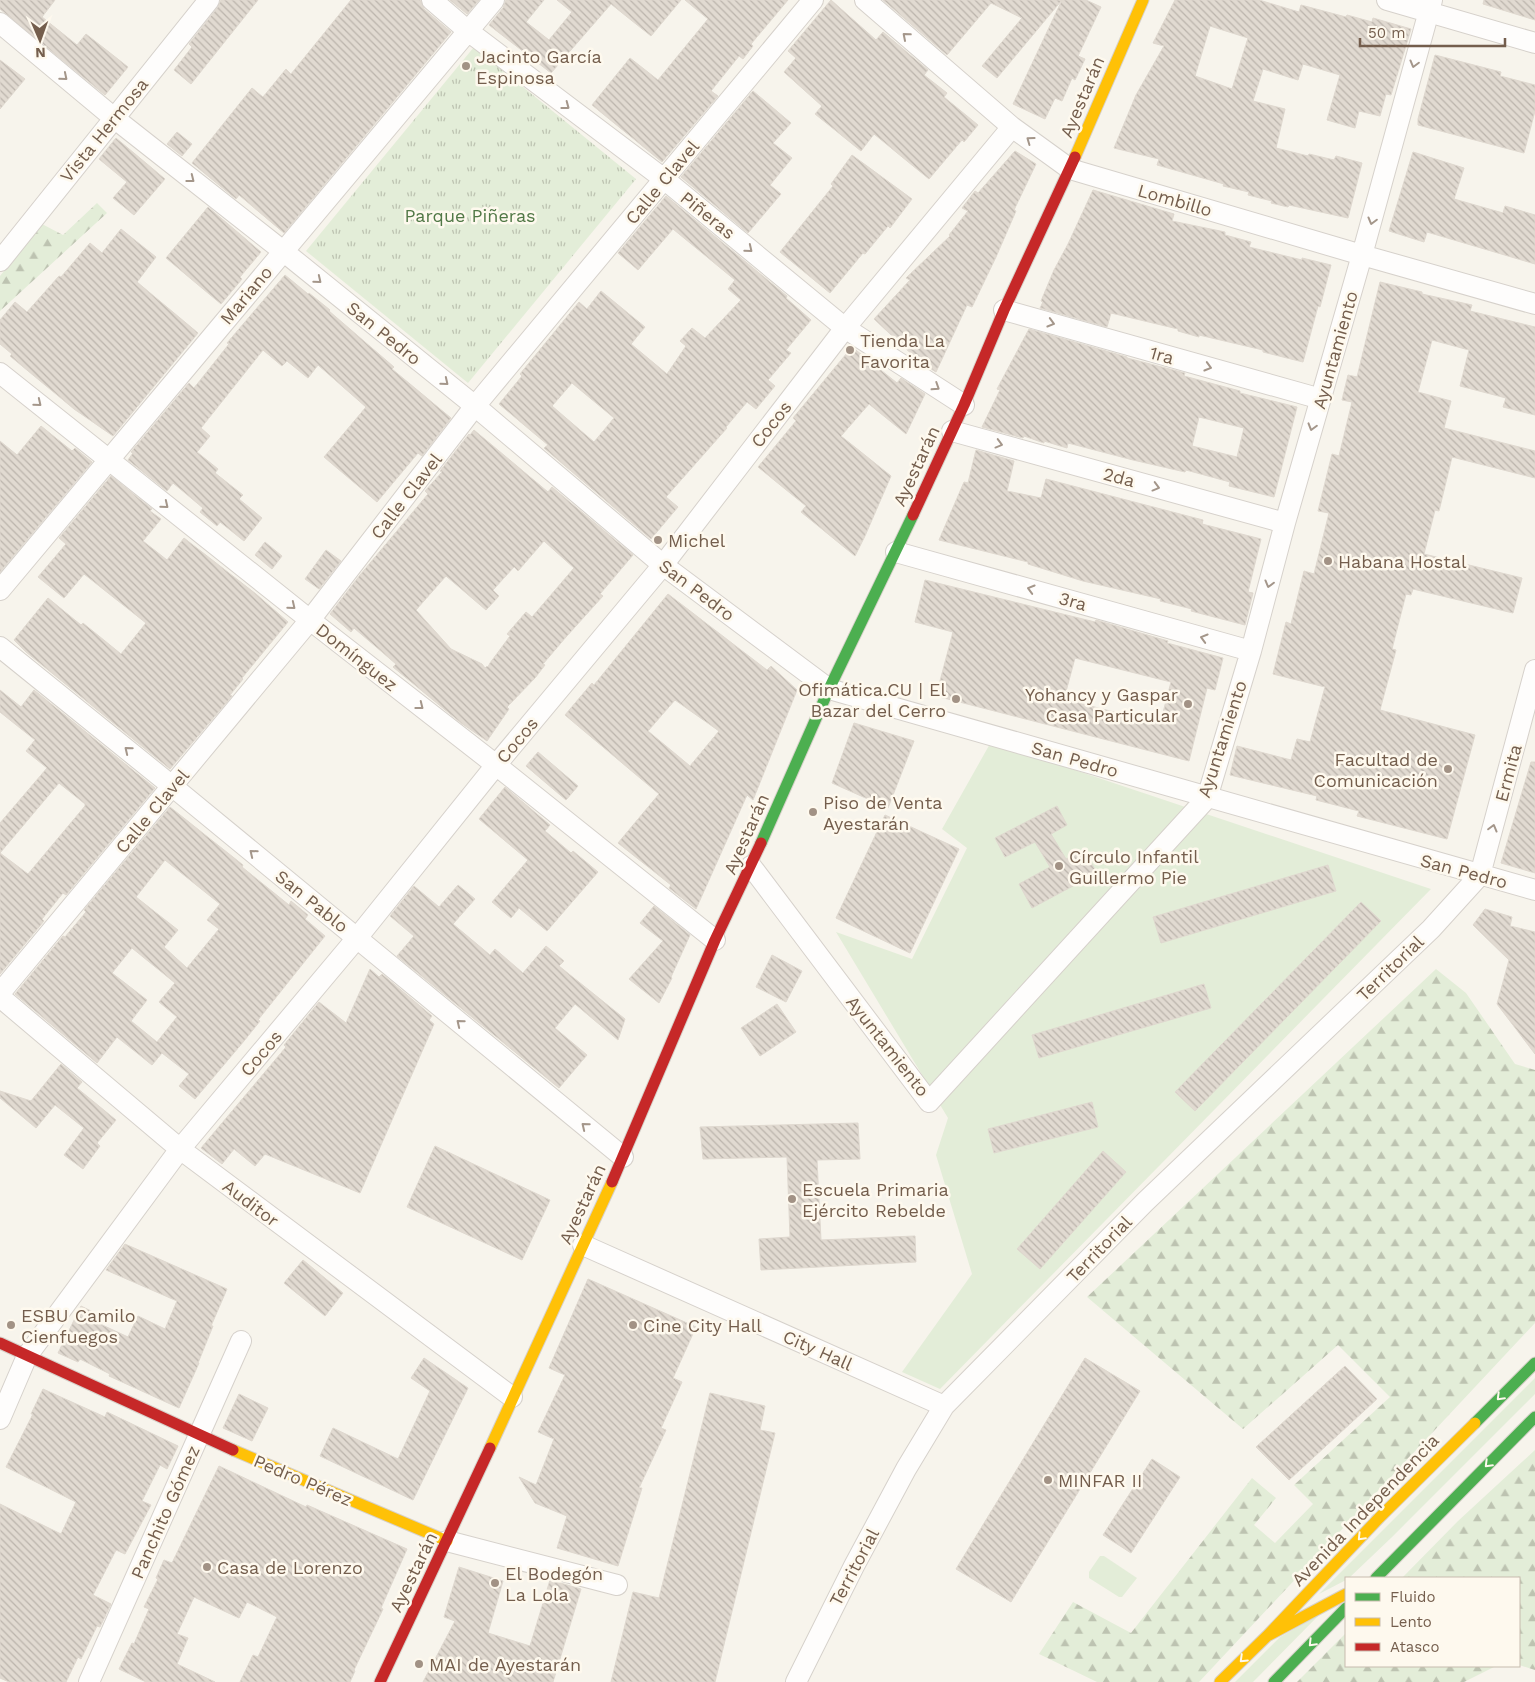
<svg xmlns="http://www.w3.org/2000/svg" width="1535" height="1682" font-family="'Work Sans',sans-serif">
  <defs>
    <pattern id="forest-firs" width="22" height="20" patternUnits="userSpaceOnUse" patternTransform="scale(1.25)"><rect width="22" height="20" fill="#e3edd8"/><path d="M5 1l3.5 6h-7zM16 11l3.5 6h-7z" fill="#bdc3b1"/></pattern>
    <pattern id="park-tufts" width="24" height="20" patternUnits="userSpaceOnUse" patternTransform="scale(1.25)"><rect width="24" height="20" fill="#e3edd8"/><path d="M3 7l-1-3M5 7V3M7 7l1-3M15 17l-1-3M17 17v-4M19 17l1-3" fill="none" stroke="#bdc3b1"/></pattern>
    <pattern id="building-back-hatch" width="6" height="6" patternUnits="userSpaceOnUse" patternTransform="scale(1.25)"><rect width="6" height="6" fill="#e1dad1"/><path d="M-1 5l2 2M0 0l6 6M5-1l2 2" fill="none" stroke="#bbb4ac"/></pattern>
  </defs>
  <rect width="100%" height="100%" fill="#f7f4ec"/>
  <path fill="#e3edd8" d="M991,742L1431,889L940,1389L902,1372L972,1274L936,1155L948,1118L836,932L912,959L967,848L942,829Z
    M1535,1378V1394L1391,1538L1349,1578H1346V1580L1319,1594Z
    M1100,1556H1104L1137,1578L1122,1597H1119L1089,1578V1572Z
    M1319,1615L1253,1682H1235L1280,1637Z"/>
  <path fill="url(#forest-firs)" d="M97,203L107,213L0,311V276L42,224L63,235Z
    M1436,969L1466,993L1515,1064L1535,1070V1323L1199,1682H1097L1039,1654L1073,1602L1131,1633L1252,1478L1276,1498L1254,1525L1275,1543L1313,1504L1294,1485L1390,1397L1338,1345L1243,1429L1087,1297Z
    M1535,1450V1670L1519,1665V1578H1402L1458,1521Z
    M1346,1633V1666H1496L1464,1682H1297Z"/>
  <path fill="url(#park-tufts)" d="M474,47L636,179L468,383L306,251Z"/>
  <path fill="url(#building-back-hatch)" stroke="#dfd8cf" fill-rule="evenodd" d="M0,0H55L42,17L77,45L86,34L128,67L105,95L0,9Z
    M221,0H258L191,84L174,70L192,47L189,44L218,7Z
    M351,0H420L424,9L451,32L284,233L239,195L236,199L192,163L252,88L263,97L286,69L291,74Z
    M450,0H479L467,14Z
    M506,0H544L526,22L549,40L572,12L557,0H681L651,36L611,4L551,73L489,25L503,8Z
    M685,0H788L751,44L753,46L743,59L739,56L711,91L718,96L662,162L592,105L630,58L658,80L708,19Z
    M831,0L876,40L883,32L928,70L924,75L947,93L944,97L978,125L964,142L962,140L929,179L874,134L861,151L815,114L822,106L784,72L796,58L788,51Z
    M883,0H1062L997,78L982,66L1022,18L991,3L947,55Z
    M1062,0H1086L1101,7L1078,56L1085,59L1075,80L1072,78L1062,101L1055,98L1045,119L1013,104Z
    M1175,0H1259L1299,12L1301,5L1346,17L1347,15L1372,22L1373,18L1411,29L1391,95L1386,94L1380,116L1359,111L1355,128L1327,120L1340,75L1303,64L1298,80L1263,69L1253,101L1285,109L1276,148L1308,156L1309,154L1334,160L1336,156L1362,163L1348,218L1289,205L1288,207L1271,203L1272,201L1248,195L1249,192L1223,186L1224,184L1157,165L1159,159L1114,148L1136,95L1164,46L1153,43ZM1210,26L1248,38L1232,89L1195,76Z
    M1484,0H1535V20L1483,4Z
    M1435,55L1501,72L1500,76L1535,85V111L1524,153L1418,125V119Z
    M0,60L25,79L0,109Z
    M753,91L791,123L773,143L792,158L770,185L781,194L748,233L681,177Z
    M177,132L192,144L182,156L167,144Z
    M116,138L165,179L134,215L113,198L127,182L99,159Z
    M1015,151L1036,164L1014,210L1016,211L996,257L972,307L967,305L936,372L916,360L917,359L874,319L910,280L906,278L950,236L949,235L968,211L962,208L975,191L978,193Z
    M1413,152L1464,168L1454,199L1503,213L1505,206L1535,215V264L1427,232L1424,242L1389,231Z
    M852,155L912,199L890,228L888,226L865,254L863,253L830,293L780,252L833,186L831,184Z
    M1093,190L1174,214L1172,221L1225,232V235L1251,242L1249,247L1302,260V258L1331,265L1320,307L1318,306L1303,362L1263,352V350L1199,335V337L1178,331V329L1111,313L1107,327L1040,308L1043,302L1041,301L1054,270L1068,244Z
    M666,196L787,296L786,298L811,320L786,350L791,353L768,380L775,386L756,409L747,402L726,427L727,428L666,497L678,507L651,539L544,448L548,445L499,404L522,376L520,374L579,302L587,309L601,291L645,327L631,344L667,374L686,346L680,341L692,328L705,338L741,300L728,289L735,280L673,229L638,270L618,253ZM572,383L614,418L594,442L552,406Z
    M208,207L261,252L240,277L242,279L221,304L166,258Z
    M121,229L156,257L137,282L198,333L113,436L74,409L10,356L12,354L0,344V320L15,302L27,312L59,276L61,277L90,243L102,253Z
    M285,275L308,294L309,293L330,310L329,311L394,367L392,369L451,418L422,456L418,453L377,502L324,457L366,407L318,365L308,378L287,361L282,366L263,350L201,428L210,436L197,452L218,469L215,473L243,495L239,499L262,518L244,541L220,522L217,526L200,512L203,508L173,483L167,491L128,460L133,453L131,452L189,383L194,388L229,344L227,343Z
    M1380,282L1422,292V294L1472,305L1470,311L1535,327V415L1503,407L1506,398L1460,386L1469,350L1432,340L1418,392L1451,401L1444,428L1535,451V478L1452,457L1439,511L1435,510L1424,554L1522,578L1513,613L1413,589L1411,595L1406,594L1392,649L1396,650L1380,710L1475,735L1447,839L1357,816L1359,811L1316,800L1317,796L1230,775L1237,746L1291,760L1297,739L1310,742L1325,687L1273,674L1286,622L1291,624L1304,571L1314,574L1329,513L1318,511L1332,454L1339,456L1352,402L1342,400L1348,375L1357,377Z
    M1029,329L1127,357V358L1185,373L1184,376L1240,391V393L1297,407L1274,497L1229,486L1230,482L1186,470L1185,472L1133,460L1068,443L1067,448L1044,441V443L1024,436L1023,438L982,427L1000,390L997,389ZM1199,417L1244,428L1237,457L1192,446Z
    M852,347L897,383L901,378L925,394L906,434L869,404L841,436L891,476L865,536L855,556L801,512L806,506L758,467L796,421L793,418Z
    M41,426L72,451L75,448L92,462L0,572V441L17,455Z
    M474,430L548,492L552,487L633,555L600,594L603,596L566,637L543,664L545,665L535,678L507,707L509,709L487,741L461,723L393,667L396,664L354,628L351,632L330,614L360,575L428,494L425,491L442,472L440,471L469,434L470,435ZM544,541L574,568L532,617L526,612L507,634L510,636L490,663L488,667L487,666L485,668L482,664L451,649L416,610L446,576L486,610L499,596L493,590L514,567L518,571Z
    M976,450L1014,461L1007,491L1041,498L1046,479L1203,520L1202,524L1261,539L1248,592L1253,593L1245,625L1191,611L1192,609L1160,601L1161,599L1083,581L1028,564V562L939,540L964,482L968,483Z
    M111,476L152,509L150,511L161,519L143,541L167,560L184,538L256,594L288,622L242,678L243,679L230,695L232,696L170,769L26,652L14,640L48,598L81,625L83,623L121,654L146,623L84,574L64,598L38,577L66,544L59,538Z
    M265,542L282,556L272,569L255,555Z
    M326,550L341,561L319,589L305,579Z
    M925,580L1095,622L1096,620L1168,641L1167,643L1223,658L1215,690L1207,688L1189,761L936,696L953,632L915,622ZM1075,658L1171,682L1160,724L1064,699Z
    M668,594L767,670L771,666L797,690L753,800L747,795L696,909L669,888L671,885L618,843L659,794L565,715L592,683L594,685ZM675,700L719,731L690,766L648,731Z
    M0,690L21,707L34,690L155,788L66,895L63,893L42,919L44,921L0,974V823L47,768L26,751L35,740L0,712ZM59,783L85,804V806L28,874L0,853Z
    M854,723L914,741L888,808L832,783Z
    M538,752L578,786L566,800L526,766Z
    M1531,762H1535V873L1501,863Z
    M505,787L550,825L545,831L571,853L573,851L598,872L547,931L519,908L511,918L492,902L528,860L479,819Z
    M1057,806L1067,825L1051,834L1066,859L1084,850L1097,873L1032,908L1019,884L1050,867L1035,842L1005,857L995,838Z
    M170,807L243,865L242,867L289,905L291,901L308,915L305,919L325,936L258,1020L260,1021L244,1041L195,1099L179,1086L189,1074L162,1053L152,1065L117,1037L97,1063L15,994L63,936L65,937L86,912L84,910ZM165,860L220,904L207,920L219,929L187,968L164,947L178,930L136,897ZM132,948L175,983L159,1002L177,1017L157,1042L131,1021L147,1000L112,973Z
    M885,815L959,849L910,953L836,918Z
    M1328,865L1336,891L1161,943L1153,917Z
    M458,885L475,899L453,924L490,955L495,949L523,973L546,946L564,961L559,966L625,1019L618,1040L575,1004L555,1028L587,1055L559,1088L397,956L414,936L390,916L414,886L439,907Z
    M1361,902L1381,921L1195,1111L1175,1092Z
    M654,906L690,935L671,977L672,978L659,1003L629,979L663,941L640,923Z
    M1485,909L1512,917L1510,926L1535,932V1054L1497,1004L1509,960L1473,925Z
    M772,955L802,971L786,1002L756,987Z
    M370,969L379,977L382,974L432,1016L429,1020L434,1024L360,1193L265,1154L255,1166L234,1149L222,1164L201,1148L286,1047L284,1045L319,1002L346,1023Z
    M1204,984L1211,1008L1039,1058L1032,1035Z
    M777,1004L796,1032L760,1056L741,1028Z
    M61,1064L82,1082L77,1088L116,1120L97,1143L100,1146L83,1169L64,1155L84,1128L55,1105L36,1128L0,1098V1091L31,1101Z
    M1092,1102L1098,1127L994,1153L988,1129Z
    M858,1123L860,1159L817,1160L821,1240L915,1236L916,1262L761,1270L759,1239L790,1237L787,1157L703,1159L700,1127Z
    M435,1146L550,1200L522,1260L407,1207Z
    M1103,1151L1126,1172L1040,1269L1017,1249Z
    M125,1244L227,1289L211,1326H213L198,1363H199L179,1408L109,1376L110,1374L80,1359L78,1362L58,1353L81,1306L101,1316L98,1323L128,1337L138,1316L165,1329L177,1301L106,1270Z
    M303,1260L343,1293L325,1316L284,1283Z
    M588,1279L696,1327L673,1378L682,1382L661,1428L666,1430L639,1488H642L618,1566L557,1548L567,1516L535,1503L519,1477L536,1485L554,1439L538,1432L565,1375L549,1368Z
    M424,1358L468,1388L413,1500L320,1456L333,1428L398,1459L430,1391L411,1378Z
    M1085,1358L1140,1391L1011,1602L956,1569Z
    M1345,1366L1377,1399L1289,1480L1256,1447Z
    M43,1389L105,1417L107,1412L178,1446L167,1469L160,1465L142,1501L151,1505L125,1554L116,1550L93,1595L111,1604L100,1627L97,1626L81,1659L78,1657L66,1682H9L0,1678V1504L61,1534L76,1502L6,1467L33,1414H31Z
    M710,1393L765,1406L760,1430L775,1433L715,1682H611L633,1592L659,1598Z
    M239,1394L268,1408L252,1441L223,1428Z
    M1152,1459L1180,1477L1131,1553L1103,1535Z
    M219,1466L306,1507L307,1505L407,1549L381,1608L383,1609L354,1670L355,1671L350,1682H240L253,1655L258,1657L277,1617L247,1602L239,1618L194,1597L177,1634L188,1638L177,1664L215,1682H146L119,1669L132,1643L134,1644L149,1609L144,1607L158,1579L156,1578L164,1560L172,1563Z
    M459,1567L503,1581L488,1633L530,1646L550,1580L581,1589L553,1682H423L455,1621L444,1617Z"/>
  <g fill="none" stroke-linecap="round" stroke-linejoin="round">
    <g stroke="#d6d1cb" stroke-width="22">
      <path id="street" d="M432,0L468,31L664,179L845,328L964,405
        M865,0L1012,127L1070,169L1362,255L1535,304
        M1387,0L1535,43
        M0,23L114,118L283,251L475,406L663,565L829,689L1535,890
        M0,261L209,0
        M1004,310L1321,399
        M0,373L310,620L496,765L715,940
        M952,431L1285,523
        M896,552L1251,651
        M0,590L494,0
        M0,647L172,786L623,1157
        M751,866L929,1102L1207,798L1251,651L1285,523L1362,255L1432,0
        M0,993L310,620L475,406L813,0
        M0,997L180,1149L512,1397
        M583,1245L944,1406
        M0,1419L27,1356L180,1149L357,938L496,765L663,565L845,328L1012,127
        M447,1541L617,1585
        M89,1682L241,1341
        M796,1682L854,1566L906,1469L944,1406L1145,1202L1431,929L1480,875L1535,670"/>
    </g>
    <g stroke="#d7d1ca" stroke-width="13">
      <path id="fast" d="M761,843L829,689L913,515
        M1475,1423L1535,1363
        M1376,1578L1535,1417
        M1274,1682L1346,1608"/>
    </g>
    <g stroke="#d7d1ca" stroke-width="13">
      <path id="slow" d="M1075,157L1143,0
        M490,1448L612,1182
        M233,1450L447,1541
        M1267,1636L1346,1594
        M1220,1682L1267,1636L1379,1518L1475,1423"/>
    </g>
    <g stroke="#d7d1ca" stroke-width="13">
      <path id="jam" d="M913,515L964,405L1004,310L1075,157
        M612,1182L715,940L761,843
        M0,1343L233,1450
        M380,1682L490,1448"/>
    </g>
    <use href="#street" stroke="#fefdfc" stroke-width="20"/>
    <use href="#fast" stroke="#4caf50" stroke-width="11"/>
    <use href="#slow" stroke="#ffc107" stroke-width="11"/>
    <use href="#jam" stroke="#c62828" stroke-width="11"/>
  </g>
  <defs><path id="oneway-chevron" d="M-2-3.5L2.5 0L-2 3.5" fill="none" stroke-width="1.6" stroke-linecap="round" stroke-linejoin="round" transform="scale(1.25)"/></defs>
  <g stroke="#a4968a">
    <use href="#oneway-chevron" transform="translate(906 36) rotate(-139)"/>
    <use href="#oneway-chevron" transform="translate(1414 64) rotate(105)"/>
    <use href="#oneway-chevron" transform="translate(64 77) rotate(40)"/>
    <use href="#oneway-chevron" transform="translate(566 106) rotate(37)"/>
    <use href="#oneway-chevron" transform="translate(1030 140) rotate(-144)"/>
    <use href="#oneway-chevron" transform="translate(191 179) rotate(38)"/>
    <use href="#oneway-chevron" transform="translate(1372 221) rotate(105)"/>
    <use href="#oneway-chevron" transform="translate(749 249) rotate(39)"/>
    <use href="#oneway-chevron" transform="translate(318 280) rotate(39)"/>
    <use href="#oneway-chevron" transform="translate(1051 323) rotate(16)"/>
    <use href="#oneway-chevron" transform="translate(1208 367) rotate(16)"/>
    <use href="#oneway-chevron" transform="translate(445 382) rotate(39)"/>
    <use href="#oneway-chevron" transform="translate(936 387) rotate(33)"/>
    <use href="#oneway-chevron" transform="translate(38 403) rotate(39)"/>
    <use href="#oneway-chevron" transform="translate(1312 427) rotate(106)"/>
    <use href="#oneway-chevron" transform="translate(999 444) rotate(15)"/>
    <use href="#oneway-chevron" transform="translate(1156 487) rotate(15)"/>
    <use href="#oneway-chevron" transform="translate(165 505) rotate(39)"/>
    <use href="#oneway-chevron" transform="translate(1269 584) rotate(105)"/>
    <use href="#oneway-chevron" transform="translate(1031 589) rotate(-164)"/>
    <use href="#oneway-chevron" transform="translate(292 606) rotate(39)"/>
    <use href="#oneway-chevron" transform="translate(1204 638) rotate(-164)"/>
    <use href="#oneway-chevron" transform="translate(420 706) rotate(38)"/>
    <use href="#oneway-chevron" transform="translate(128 750) rotate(-141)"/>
    <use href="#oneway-chevron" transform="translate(1493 828) rotate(-75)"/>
    <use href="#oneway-chevron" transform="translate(253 853) rotate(-141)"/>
    <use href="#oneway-chevron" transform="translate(460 1023) rotate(-141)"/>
    <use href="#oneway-chevron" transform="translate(585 1126) rotate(-141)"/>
  </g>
  <g stroke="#fef9ee">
    <use href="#oneway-chevron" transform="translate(1500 1397) rotate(135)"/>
    <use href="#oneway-chevron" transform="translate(1488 1464) rotate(135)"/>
    <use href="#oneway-chevron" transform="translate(1361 1537) rotate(134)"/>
    <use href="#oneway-chevron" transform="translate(1312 1643) rotate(134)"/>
    <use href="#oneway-chevron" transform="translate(1243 1659) rotate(136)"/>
  </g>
  <g fill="#a29285" stroke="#fef9ee" stroke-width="2">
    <circle cx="466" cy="66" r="5"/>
    <circle cx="850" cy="350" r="5"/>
    <circle cx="658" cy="540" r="5"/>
    <circle cx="1328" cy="561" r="5"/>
    <circle cx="956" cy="699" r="5"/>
    <circle cx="1188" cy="704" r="5"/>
    <circle cx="1448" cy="769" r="5"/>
    <circle cx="813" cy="812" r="5"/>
    <circle cx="1059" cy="866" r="5"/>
    <circle cx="792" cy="1199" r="5"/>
    <circle cx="11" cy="1325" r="5"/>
    <circle cx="633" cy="1325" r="5"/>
    <circle cx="1048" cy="1480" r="5"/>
    <circle cx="207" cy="1567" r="5"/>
    <circle cx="495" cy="1583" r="5"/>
    <circle cx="419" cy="1664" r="5"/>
  </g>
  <g text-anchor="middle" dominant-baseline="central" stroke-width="5" stroke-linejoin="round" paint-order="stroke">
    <g font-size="18" fill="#745e4d" stroke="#fef9ee" text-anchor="start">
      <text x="476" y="56">Jacinto García<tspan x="476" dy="21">Espinosa</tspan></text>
      <text x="860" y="340">Tienda La<tspan x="860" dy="21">Favorita</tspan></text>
      <text x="668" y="540">Michel</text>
      <text x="1338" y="561">Habana Hostal</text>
      <text x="946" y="689" text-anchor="end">Ofimática.CU | El<tspan x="946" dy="21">Bazar del Cerro</tspan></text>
      <text x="1178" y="694" text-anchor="end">Yohancy y Gaspar<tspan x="1178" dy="21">Casa Particular</tspan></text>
      <text x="1438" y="759" text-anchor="end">Facultad de<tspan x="1438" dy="21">Comunicación</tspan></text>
      <text x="823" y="802">Piso de Venta<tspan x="823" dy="21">Ayestarán</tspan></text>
      <text x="1069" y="856">Círculo Infantil<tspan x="1069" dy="21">Guillermo Pie</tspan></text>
      <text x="802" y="1189">Escuela Primaria<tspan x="802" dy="21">Ejército Rebelde</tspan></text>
      <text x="21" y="1315">ESBU Camilo<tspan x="21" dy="21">Cienfuegos</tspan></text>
      <text x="643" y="1325">Cine City Hall</text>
      <text x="1058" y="1480">MINFAR II</text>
      <text x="217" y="1567">Casa de Lorenzo</text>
      <text x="505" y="1573">El Bodegón<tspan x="505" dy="21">La Lola</tspan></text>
      <text x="429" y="1664">MAI de Ayestarán</text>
    </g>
    <g font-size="18" fill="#745e4d" stroke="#fef9ee">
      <text transform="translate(1082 97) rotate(-67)">Ayestarán</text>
      <text transform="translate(104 130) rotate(-51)">Vista Hermosa</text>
      <text transform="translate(662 182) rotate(-50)">Calle Clavel</text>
      <text transform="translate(1175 200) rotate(16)">Lombillo</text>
      <text transform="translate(708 215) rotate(39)">Piñeras</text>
      <text transform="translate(246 295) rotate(-50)">Mariano</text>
      <text transform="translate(384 333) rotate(39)">San Pedro</text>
      <text transform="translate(1335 350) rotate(-74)">Ayuntamiento</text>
      <text transform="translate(1162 355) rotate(16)">1ra</text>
      <text transform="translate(771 424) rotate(-52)">Cocos</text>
      <text transform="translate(916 466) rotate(-65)">Ayestarán</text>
      <text transform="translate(1119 477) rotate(15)">2da</text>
      <text transform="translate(406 496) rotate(-52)">Calle Clavel</text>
      <text transform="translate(697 590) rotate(37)">San Pedro</text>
      <text transform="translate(1073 601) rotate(16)">3ra</text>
      <text transform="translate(357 657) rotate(38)">Domínguez</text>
      <text transform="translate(1222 739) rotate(-72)">Ayuntamiento</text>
      <text transform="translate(517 740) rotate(-50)">Cocos</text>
      <text transform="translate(1075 759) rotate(16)">San Pedro</text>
      <text transform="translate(1508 773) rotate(-75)">Ermita</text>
      <text transform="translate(152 811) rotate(-50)">Calle Clavel</text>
      <text transform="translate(746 834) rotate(-66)">Ayestarán</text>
      <text transform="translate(1464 871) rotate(15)">San Pedro</text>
      <text transform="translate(312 901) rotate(39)">San Pablo</text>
      <text transform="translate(1390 968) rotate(-44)">Territorial</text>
      <text transform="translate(888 1046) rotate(52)">Ayuntamiento</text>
      <text transform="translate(261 1053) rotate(-50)">Cocos</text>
      <text transform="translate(251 1203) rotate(37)">Auditor</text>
      <text transform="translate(582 1204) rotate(-65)">Ayestarán</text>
      <text transform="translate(1099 1249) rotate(-46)">Territorial</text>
      <text transform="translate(818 1350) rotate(24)">City Hall</text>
      <text transform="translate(303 1480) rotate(23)">Pedro Pérez</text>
      <text transform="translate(1365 1510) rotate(-46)">Avenida Independencia</text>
      <text transform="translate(165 1512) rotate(-66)">Panchito Gómez</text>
      <text transform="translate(854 1567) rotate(-62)">Territorial</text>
      <text transform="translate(413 1572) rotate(-64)">Ayestarán</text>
    </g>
    <g font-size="18" fill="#517846" stroke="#fef9ee">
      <text x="470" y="215">Parque Piñeras</text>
    </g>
  </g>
  <rect x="1345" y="1577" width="175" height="90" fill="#fef9ee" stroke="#c7bbae"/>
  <rect x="1355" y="1593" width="25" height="8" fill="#4caf50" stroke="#c7bbae"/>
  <text x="1390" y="1602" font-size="15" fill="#745e4d">Fluido</text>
  <rect x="1355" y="1618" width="25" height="8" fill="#ffc107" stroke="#c7bbae"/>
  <text x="1390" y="1627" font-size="15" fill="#745e4d">Lento</text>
  <rect x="1355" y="1643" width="25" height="8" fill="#c62828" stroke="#c7bbae"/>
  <text x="1390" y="1652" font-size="15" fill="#745e4d">Atasco</text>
  <g transform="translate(40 40) rotate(178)" stroke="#fef9ee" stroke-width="4" paint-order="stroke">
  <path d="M0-4L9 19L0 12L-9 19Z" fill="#745e4d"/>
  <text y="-8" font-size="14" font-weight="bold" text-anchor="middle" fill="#745e4d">N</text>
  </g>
  <path d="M1360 38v8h145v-8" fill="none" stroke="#745e4d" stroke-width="2.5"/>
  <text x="1368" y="38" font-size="15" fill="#745e4d" stroke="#fef9ee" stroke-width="4" paint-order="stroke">50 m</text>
</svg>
